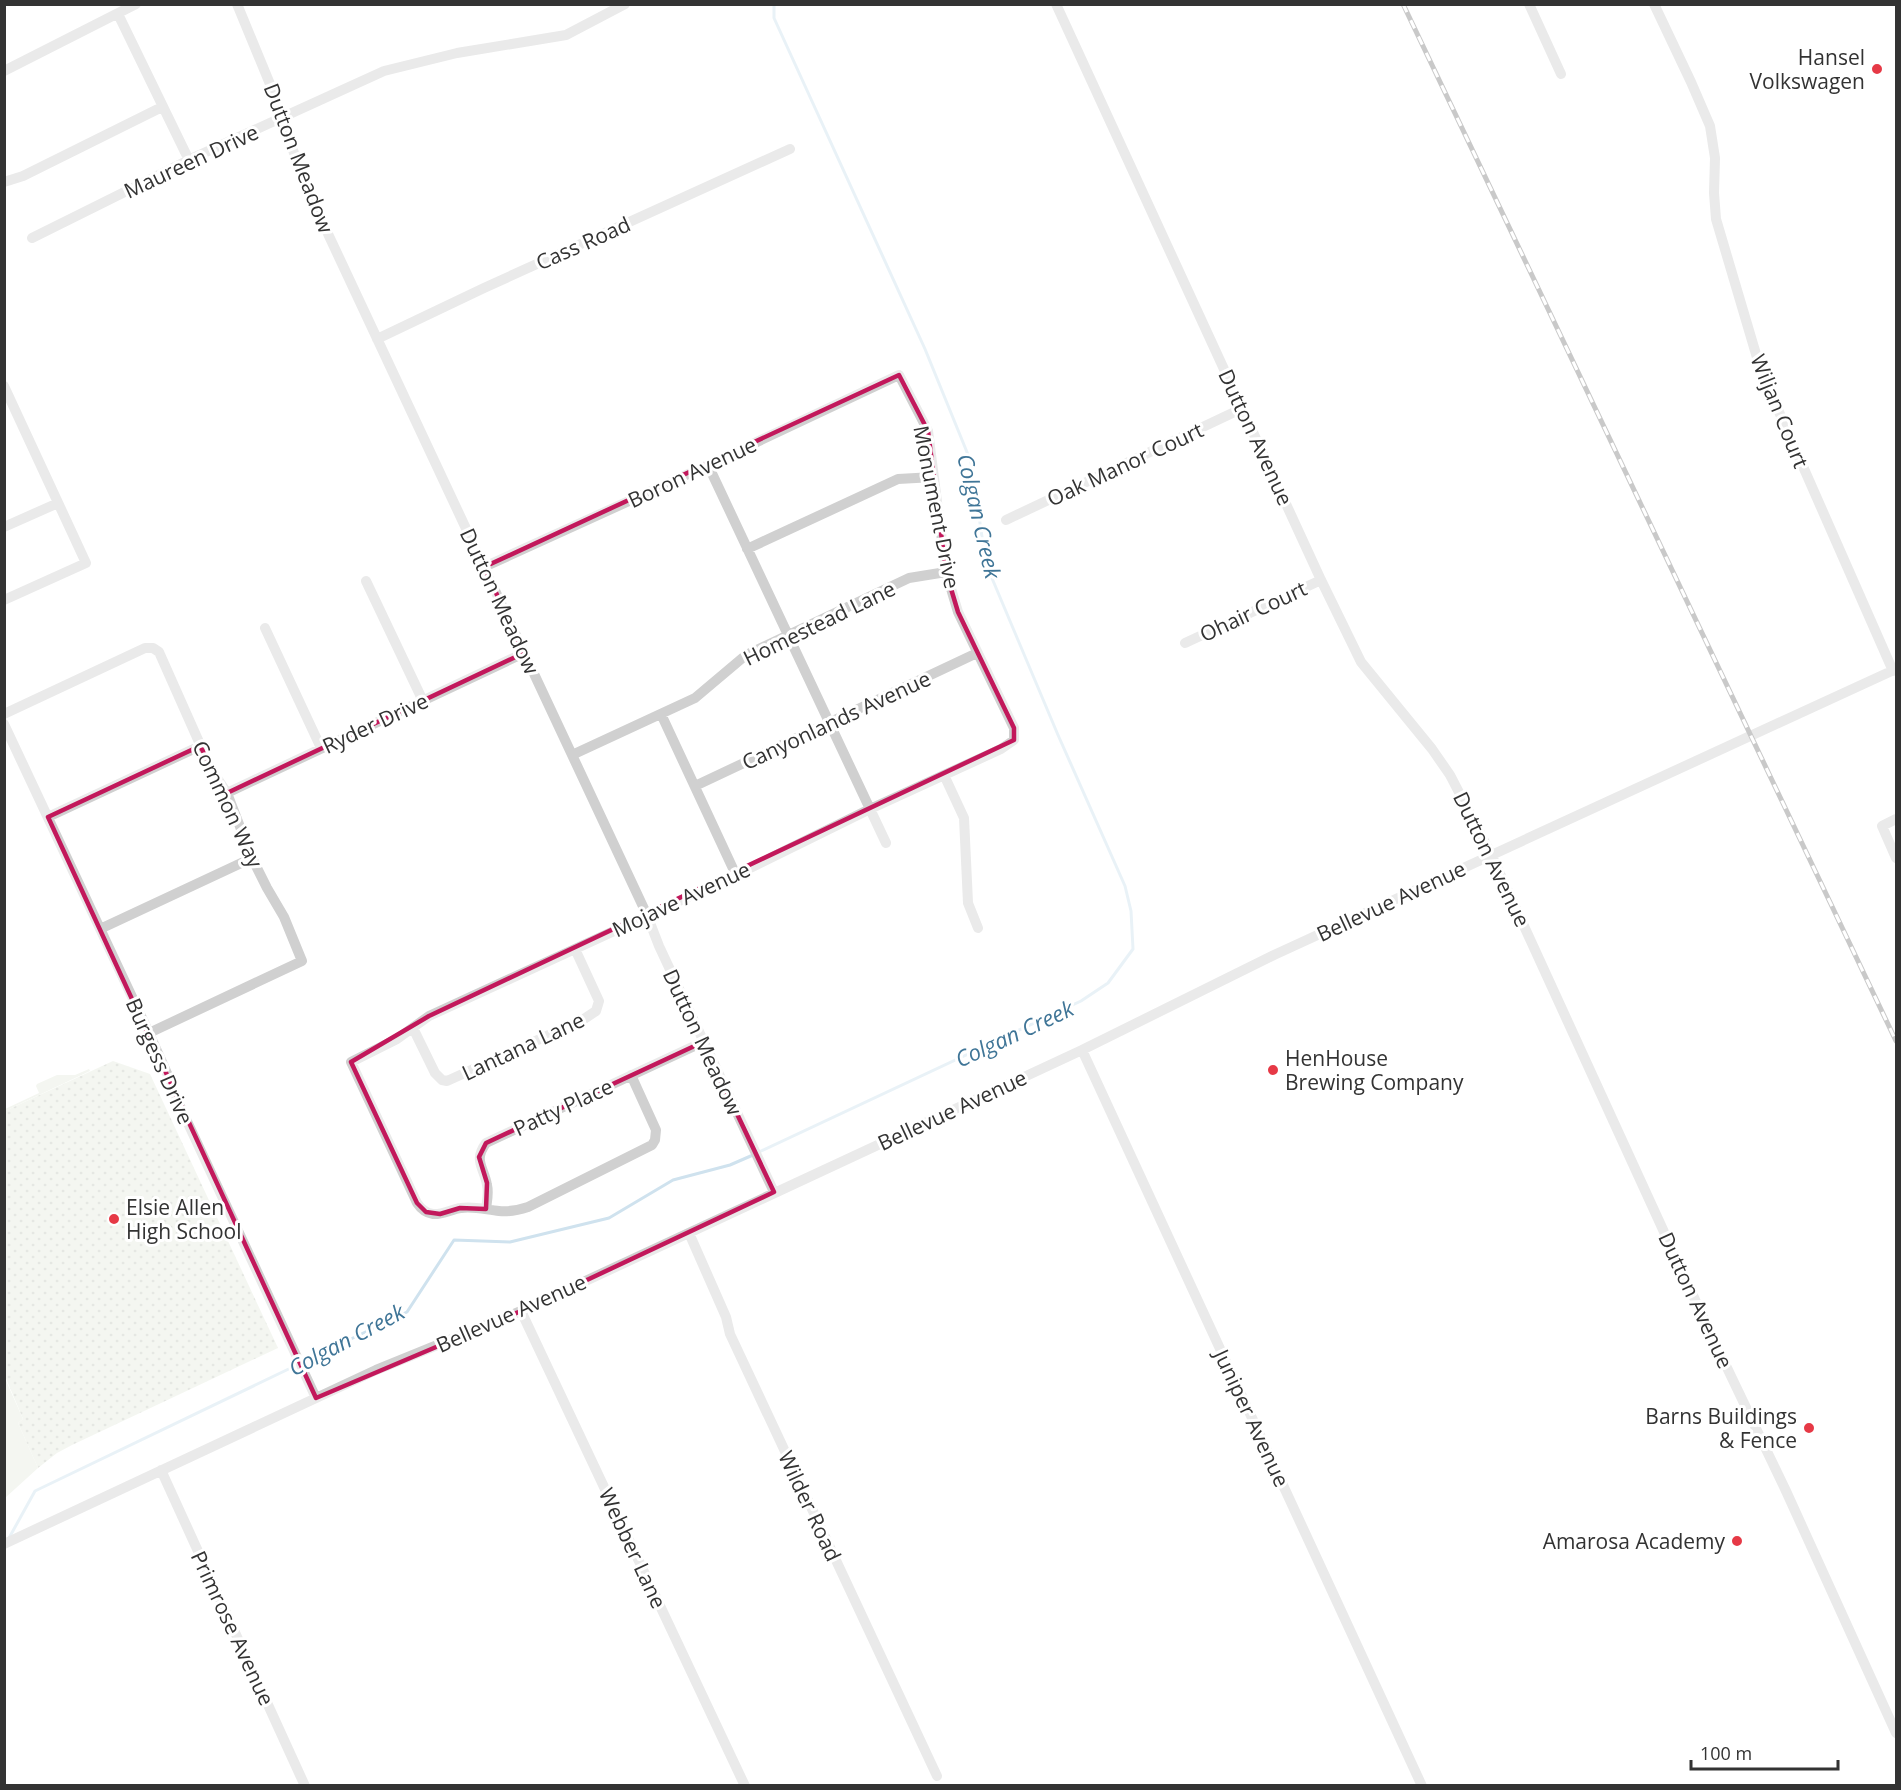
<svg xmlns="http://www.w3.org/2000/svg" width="1901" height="1790" font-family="'Open Sans',sans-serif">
  <defs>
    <pattern id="park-dots" width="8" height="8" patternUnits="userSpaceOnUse" patternTransform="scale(1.5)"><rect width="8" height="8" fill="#e6ecdf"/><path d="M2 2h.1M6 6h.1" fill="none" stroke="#c6cbc0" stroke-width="1.8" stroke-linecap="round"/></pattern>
  </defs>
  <rect width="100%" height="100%" fill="#fff"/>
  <path fill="#e6ecdf" d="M89,1069L90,1071L5,1111V1109L39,1093L36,1086L37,1084L57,1075H75Z
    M4,1376L23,1419L18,1423L38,1468L5,1498Z"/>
  <path fill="url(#park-dots)" d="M113,1061L150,1074L278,1348L72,1445L57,1453L38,1468L18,1423L23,1419L5,1376V1111Z"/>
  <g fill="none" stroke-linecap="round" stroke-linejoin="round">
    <path stroke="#cfe2ee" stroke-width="3" d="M759,1152L1081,1001L1108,983L1133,949L1131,911L1125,886L1058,735L986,564L971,462L925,349L774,18V4
      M303,1362L407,1312L454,1240L510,1242L609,1218L673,1180L730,1165L753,1155
      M9,1538L35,1491L297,1365"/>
    <path stroke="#d0d0d0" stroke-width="10" d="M237,4L270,84L302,176L329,236L647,915L659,946L774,1192
      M1056,4L1321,580L1361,662L1432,749L1450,775L1491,854L1708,1328L1786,1491L1896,1733
      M1529,4L1561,74
      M1654,4L1691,82L1710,126L1715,158L1714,193L1716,219L1761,371L1893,671
      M118,14L186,154
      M4,71L136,4
      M4,182L23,176L162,107
      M32,238L195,157L384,71L457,53L566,35L625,4
      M377,339L484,288L790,149
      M4,386L86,563L4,600
      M708,465L886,843
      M1006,520L1243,408
      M4,527L58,503
      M747,549L898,479L934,477
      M484,567L708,465L899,375L928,431L946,572L958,612L1014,728V740L1001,749L870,809L736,875L429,1016L397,1039L351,1062L417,1203C421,1209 426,1213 433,1214C442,1215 452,1209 461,1208C474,1206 487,1210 499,1211C509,1212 519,1210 528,1207L652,1145L655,1140L656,1130L631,1075
      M366,581L423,701
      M265,628L321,748
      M1185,643L1321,580
      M4,714L145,648H153L159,652L211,769L227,793L252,858L267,888L284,917L302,961L149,1033
      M661,714L736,875
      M4,724L149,1033L170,1080L172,1089L316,1398
      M572,755L695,698L746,655L909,578L946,572
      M944,775L964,818L968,903L978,928
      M695,786L977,653
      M227,793L524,653
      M48,817L200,746
      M1896,819L1882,826L1896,858
      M100,929L252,858
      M413,1028L435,1073L442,1080L447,1081L584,1019L596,1011L599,1001L575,949
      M1082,1050L1422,1786
      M486,1209C487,1201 489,1193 487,1185C484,1167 473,1161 486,1143L703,1042
      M689,1233L726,1317L730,1334L937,1776
      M521,1311L745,1786
      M161,1470L305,1786
      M4,1544L376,1370L521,1311L1082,1050L1274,955L1896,669"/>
    <g stroke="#888" stroke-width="5">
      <path id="rail" d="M1403,4L1896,1041"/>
    </g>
    <use href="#rail" stroke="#fff" stroke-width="3" stroke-dasharray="9" stroke-linecap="butt"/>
  </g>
  <path d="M0 0H1901V1790H0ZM899,375L928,431L946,572L958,612L1014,728V740L429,1016L351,1062L417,1203L426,1212L440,1214L460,1208L486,1209L487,1183L479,1157L486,1143L703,1042L774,1192L521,1311L316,1398L48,817L200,746L227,793L524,653L484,567Z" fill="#fff" fill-opacity=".55" fill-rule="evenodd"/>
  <path fill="none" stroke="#c2185b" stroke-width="4.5" stroke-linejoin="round" d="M899,375L928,431L946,572L958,612L1014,728V740L429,1016L351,1062L417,1203L426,1212L440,1214L460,1208L486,1209L487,1183L479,1157L486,1143L703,1042L774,1192L521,1311L316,1398L48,817L200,746L227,793L524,653L484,567Z"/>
  <g fill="#e63946" stroke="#fff" stroke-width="2">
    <circle cx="1877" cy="69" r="6"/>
    <circle cx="1273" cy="1070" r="6"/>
    <circle cx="114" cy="1219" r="6"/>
    <circle cx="1809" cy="1428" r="6"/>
    <circle cx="1737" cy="1541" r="6"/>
  </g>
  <g text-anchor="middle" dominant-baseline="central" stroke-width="6" stroke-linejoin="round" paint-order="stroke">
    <g font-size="21" fill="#333" stroke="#fff" text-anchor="end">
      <text x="1865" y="57">Hansel<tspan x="1865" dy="24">Volkswagen</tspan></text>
      <text x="1285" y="1058" text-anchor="start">HenHouse<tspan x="1285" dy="24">Brewing Company</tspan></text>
      <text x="126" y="1207" text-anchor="start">Elsie Allen<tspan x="126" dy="24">High School</tspan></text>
      <text x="1797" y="1416">Barns Buildings<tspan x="1797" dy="24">&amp; Fence</tspan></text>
      <text x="1725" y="1541">Amarosa Academy</text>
    </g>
    <g font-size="21" fill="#333" stroke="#fff">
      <text transform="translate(299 158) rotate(69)">Dutton Meadow</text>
      <text transform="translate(191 161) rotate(-25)">Maureen Drive</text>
      <text transform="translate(583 243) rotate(-24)">Cass Road</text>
      <text transform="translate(1780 411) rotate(68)">Wiljan Court</text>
      <text transform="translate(1256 437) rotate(65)">Dutton Avenue</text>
      <text transform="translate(1125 464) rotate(-25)">Oak Manor Court</text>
      <text transform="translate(692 472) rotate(-25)">Boron Avenue</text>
      <text transform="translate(937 507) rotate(79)">Monument Drive</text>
      <text transform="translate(500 601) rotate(65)">Dutton Meadow</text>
      <text transform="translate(1253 611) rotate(-25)">Ohair Court</text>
      <text transform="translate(819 623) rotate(-26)">Homestead Lane</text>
      <text transform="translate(836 720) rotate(-25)">Canyonlands Avenue</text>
      <text transform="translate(375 723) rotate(-25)">Ryder Drive</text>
      <text transform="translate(228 804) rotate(65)">Common Way</text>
      <text transform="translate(1492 859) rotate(64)">Dutton Avenue</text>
      <text transform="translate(681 899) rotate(-25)">Mojave Avenue</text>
      <text transform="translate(1391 901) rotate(-25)">Bellevue Avenue</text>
      <text transform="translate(703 1042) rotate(65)">Dutton Meadow</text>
      <text transform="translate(523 1046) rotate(-25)">Lantana Lane</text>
      <text transform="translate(160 1061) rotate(66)">Burgess Drive</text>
      <text transform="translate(563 1107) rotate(-25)">Patty Place</text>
      <text transform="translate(952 1110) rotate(-25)">Bellevue Avenue</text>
      <text transform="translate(1696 1300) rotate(65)">Dutton Avenue</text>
      <text transform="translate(511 1313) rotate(-24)">Bellevue Avenue</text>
      <text transform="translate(1252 1418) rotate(65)">Juniper Avenue</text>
      <text transform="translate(810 1506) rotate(65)">Wilder Road</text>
      <text transform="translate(633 1548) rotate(65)">Webber Lane</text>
      <text transform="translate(233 1628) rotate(65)">Primrose Avenue</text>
    </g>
    <g font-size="22" font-style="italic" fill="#3f7597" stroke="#fff">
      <text transform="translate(980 516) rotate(77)">Colgan Creek</text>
      <text transform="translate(1014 1033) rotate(-25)">Colgan Creek</text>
      <text transform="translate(346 1339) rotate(-28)">Colgan Creek</text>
    </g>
  </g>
  <rect width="1901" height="1790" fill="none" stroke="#333333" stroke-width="12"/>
  <path d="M1691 1760v9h147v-9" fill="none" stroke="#333333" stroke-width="3"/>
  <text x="1700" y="1760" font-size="18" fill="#333333" stroke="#ffffff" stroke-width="4.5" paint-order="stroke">100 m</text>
</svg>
